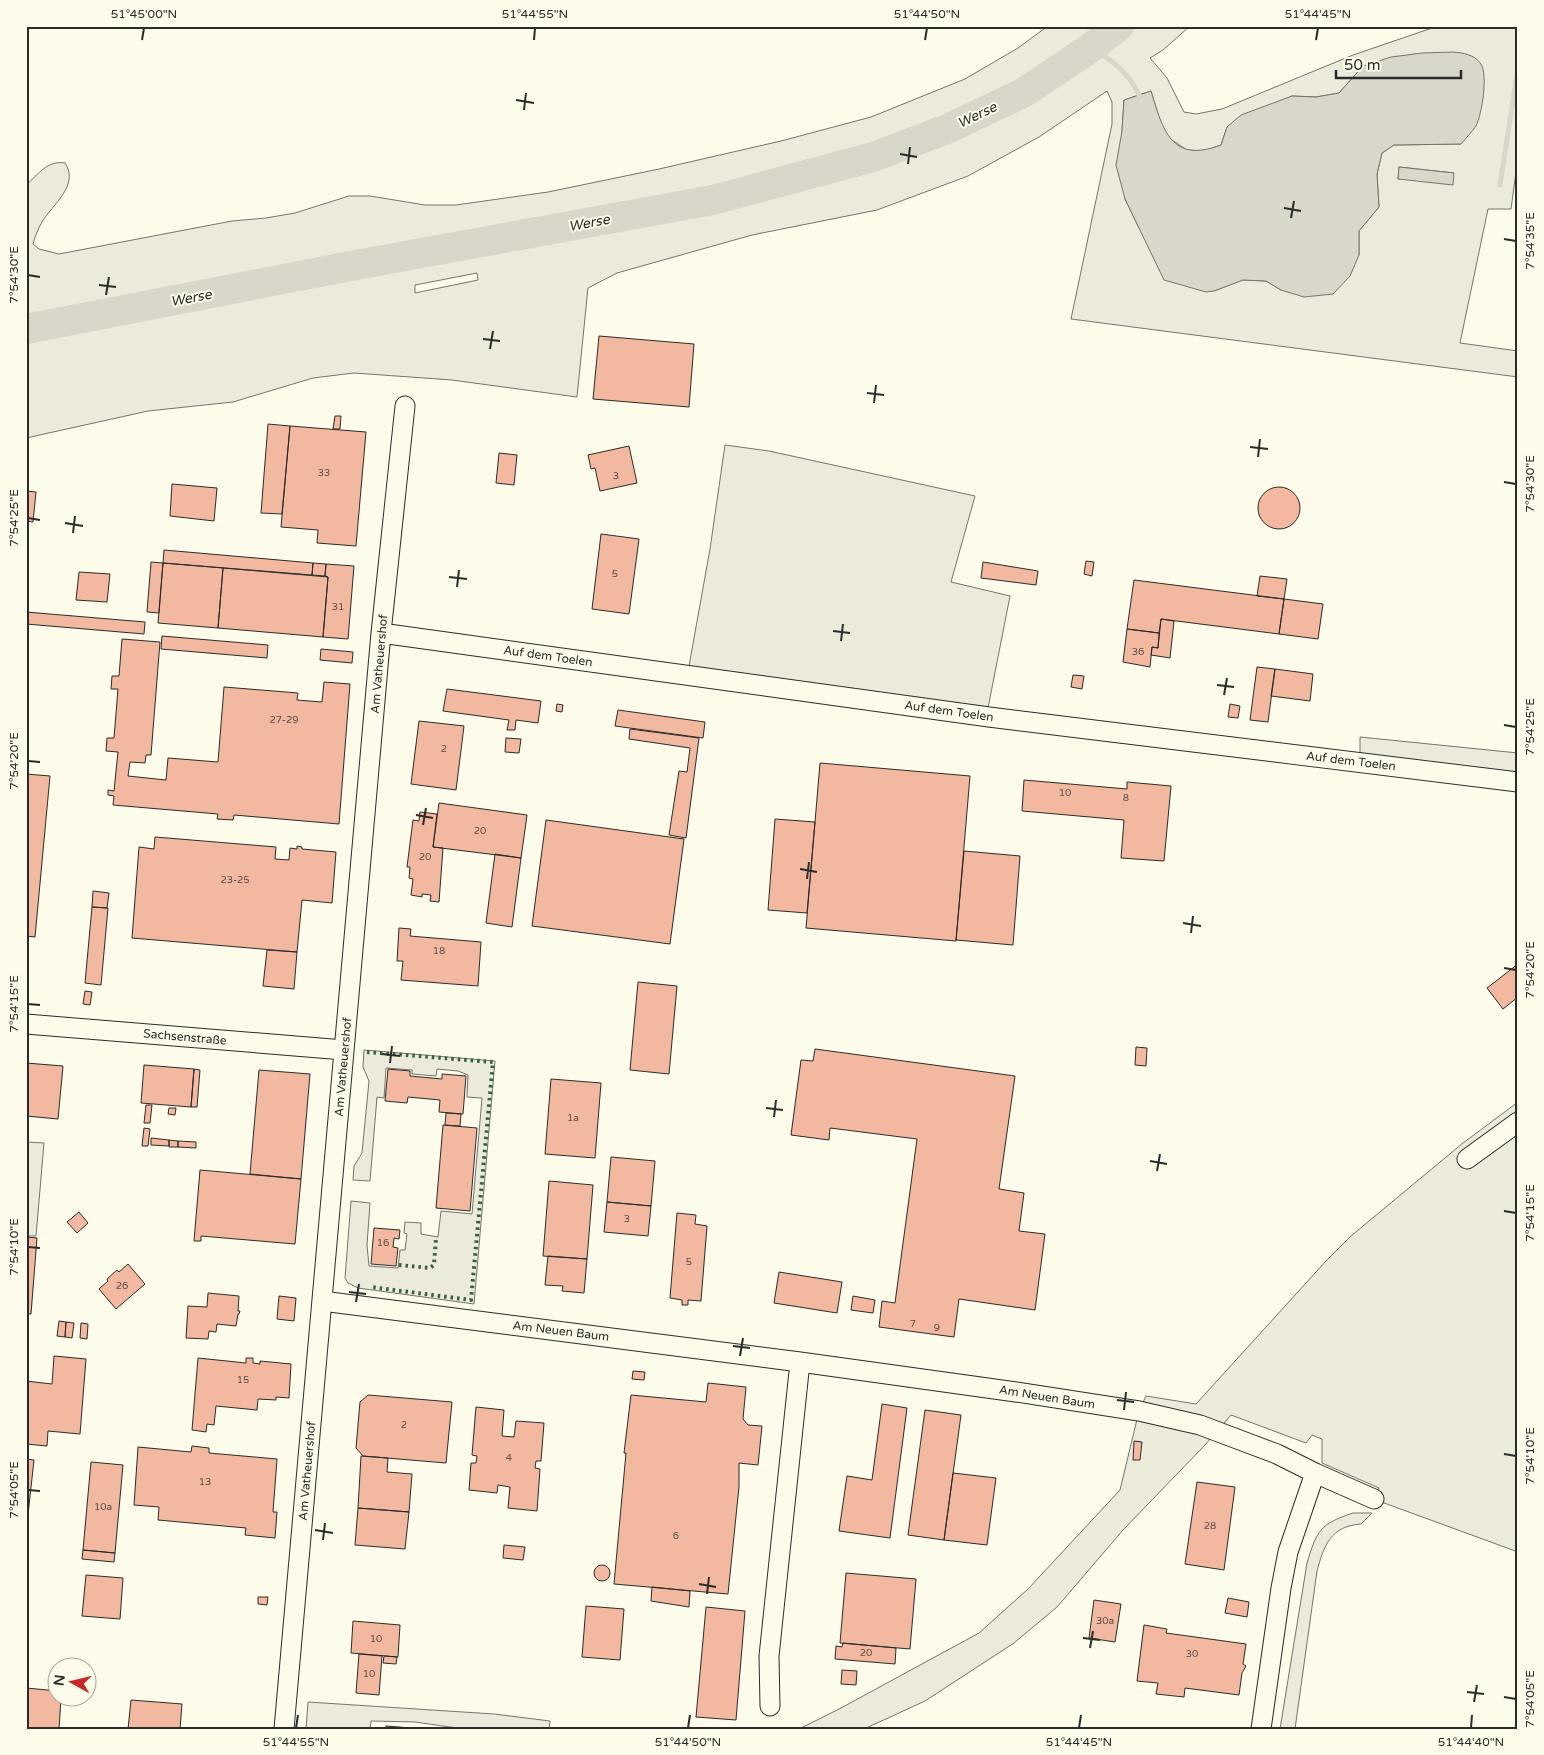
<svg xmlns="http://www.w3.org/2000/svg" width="1544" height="1755" font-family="'Varela Round',sans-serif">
  <rect width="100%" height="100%" fill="#fdfbea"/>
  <path fill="#ecebdb" stroke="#74746e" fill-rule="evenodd" d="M1048,26H1105C1055,64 1004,96 947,120C889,145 826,158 766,173C645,203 522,227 400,249L401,264L727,205L877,168L955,136L1027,100L1093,55L1130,26H1190L1163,50L1150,58L1167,78L1184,112L1196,114L1222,109L1353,55L1438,26H1518V157L1511,209H1488L1460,343L1518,351V377L1071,319L1112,124V102L1107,91L1039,137L968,176L877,210L752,235L617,273L588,288L577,397L452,380L354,373L313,378L233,402L148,411L26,438V185C39,174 47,160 65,163C80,185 52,205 42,222C38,229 35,236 33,244L39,249L59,254L232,221L266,218L295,213L349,196H370L425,205H456L548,192L659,169L781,141L871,117L965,79L1018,48ZM1363,66L1461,144L1394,145L1382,153L1377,174L1379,207L1359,231V255L1281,290L1266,281L1242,280L1214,291L1138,226L1125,199L1122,131L1124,100L1151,91L1161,124L1169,138L1187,150L1204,151L1221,145L1227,127L1292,96L1316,97L1339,93ZM1399,167L1454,173L1398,179ZM477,273L478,280L415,293V285Z
    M725,445L769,451L975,496L951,582L1010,596L988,708L689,666L710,549Z
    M1360,737L1518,753V777L1360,753Z
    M364,1050L495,1061L474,1304L358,1288L348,1283L345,1278L351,1201L370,1203L367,1245L369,1266L398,1268L400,1250H405L407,1234L404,1233L405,1222L421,1223V1234L438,1237L441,1211L472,1214L482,1098L467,1097L468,1075L458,1071L437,1069L436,1076L412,1074V1070L386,1068L384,1098L377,1097L370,1181L353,1180L354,1166L362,1153L369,1081L363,1067Z
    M1518,1102V1552L1376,1500L1379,1488L1322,1463V1439L1312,1435L1306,1443L1231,1415L1205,1445L1123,1530L1057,1607L1014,1643L925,1701L864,1729H799L841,1708L979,1633L1028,1589L1120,1490L1139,1411L1146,1396L1196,1404L1326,1261L1351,1236L1463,1143Z
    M1353,1513H1372L1361,1524C1331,1526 1324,1545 1317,1571L1295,1729H1280L1307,1563C1317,1530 1320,1524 1353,1513Z
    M308,1702L494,1714L550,1721L549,1729H464L415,1722L371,1721L370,1729H306Z"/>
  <path fill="#eceadb" stroke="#74746e" d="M26,1142L44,1143L36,1236H26Z"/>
  <path fill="#d8d7c9" stroke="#74746e" d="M1453,52C1463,53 1474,54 1481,64C1488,75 1482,114 1476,126C1472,132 1465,139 1461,144L1394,145L1382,153L1377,174L1379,207L1359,231V255L1350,276L1333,294L1304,297L1281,290L1266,281L1243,280L1214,291L1206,292L1164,280L1125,199L1116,165L1122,131L1124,100L1151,91C1163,130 1171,164 1221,145L1227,127L1241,115L1292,96L1316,97L1339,93L1363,66L1391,57L1422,53Z
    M1399,167L1454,173L1453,185L1398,179Z"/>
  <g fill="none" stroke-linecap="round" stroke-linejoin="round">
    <path stroke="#d8d7c9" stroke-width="5" d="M1089,49C1111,57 1130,75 1139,95
      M1500,185L1518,68"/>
    <path stroke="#d8d7c9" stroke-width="30" d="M26,329L356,265L713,200L873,157L947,129L1023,93L1089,49L1119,26"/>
  </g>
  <path fill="#f2b8a0" stroke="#2b2b2b" d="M599,336L694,344L689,407L593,399Z
    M335,416H341L340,429H333Z
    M268,424L290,426L282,514L261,513Z
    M290,426L366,432L356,546L317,543L318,530L281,527Z
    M629,446L637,483L600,491L595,468L591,469L588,455Z
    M499,453L517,455L514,485L496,483Z
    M172,484L217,488L214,521L170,516Z
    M1258 508a21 21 0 1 1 42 0a21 21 0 1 1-42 0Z
    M26,491L36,492L33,522L26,521Z
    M601,534L639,539L629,614L592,609Z
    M164,550L313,563L312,575L163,563Z
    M1086,561L1094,562L1092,576L1084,574Z
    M151,562L163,563L159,613L147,612Z
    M983,562L1038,571L1036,585L981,578Z
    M163,563L223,568L218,628L158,623Z
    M313,563L326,564L325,576L312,575Z
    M326,564L354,566L348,639L323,637L328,577L325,576Z
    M223,568L328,577L323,637L218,628Z
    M79,572L110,574L107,602L76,600Z
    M1260,576L1287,579L1284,599L1257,596Z
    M1134,580L1284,599L1279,634L1161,619L1159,633L1127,629Z
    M1284,599L1323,604L1318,639L1279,634Z
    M26,612L145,622L144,634L26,624Z
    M1161,619L1174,621L1170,658L1151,655L1152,647L1158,648Z
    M1127,629L1159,633L1158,648L1152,647L1150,667L1123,662Z
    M162,636L268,645L267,658L161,649Z
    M122,639L160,642L151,755H146L145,763L130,762L128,776L166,780L168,758L218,762L224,687L298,693L297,700L322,702L324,682L350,684L339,824L234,815L233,820L217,819L218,814L113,805L114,796L108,795V790L114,791L118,752L106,751L107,738H114L118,689H111L112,676H119Z
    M321,649L353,652L352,663L320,660Z
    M1257,667L1275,669L1268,722L1250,720Z
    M1275,669L1313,674L1310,701L1271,696Z
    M1073,675L1084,676L1082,689L1071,687Z
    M447,689L541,701L538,723L516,720L515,730H507L509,720L443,711Z
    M557,704L563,705L562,712L556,711Z
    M1230,704L1240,706L1238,718L1228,717Z
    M618,710L705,722L703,738L615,726Z
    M419,721L464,726L456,790L411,784Z
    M630,729L699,738L686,838L669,835L679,771L687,772L690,748L629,739Z
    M506,738L521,739L519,753L505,752Z
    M820,763L970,776L956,941L806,928Z
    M26,774L50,776L35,937L26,936Z
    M1024,780L1127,789V782L1171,786L1164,861L1121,858L1124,820L1022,811Z
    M439,803L527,815L521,858L433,847Z
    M420,812L437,814L433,847L443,848L439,902L430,901L431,895L422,894V897L411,895L413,879L409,878L410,867H407L413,820L419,821Z
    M775,819L815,822L807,913L768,910Z
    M546,820L684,839L670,944L532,926Z
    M155,837L276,847L275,859L289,860L290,848L297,849V846L302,847V849L336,852L332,903L302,900L297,952L132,938L139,847L154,849Z
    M964,851L1020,856L1013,945L956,940Z
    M495,854L521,858L512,927L486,923Z
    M93,891L109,893L107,908L92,907Z
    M92,907L108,908L101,985L85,983Z
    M399,928L411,929L410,936L481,942L478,986L401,980L403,961H397Z
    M267,950L297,952L294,989L263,986Z
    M1518,964V997L1503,1009L1487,988Z
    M638,982L677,986L669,1074L630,1070Z
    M85,991L92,992L90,1005L83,1004Z
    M1136,1047L1147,1048L1146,1066L1135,1065Z
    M815,1049L1015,1076L999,1189L1024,1193L1019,1231L1045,1234L1035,1310L959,1299L954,1337L879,1327L882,1301L895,1303L917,1139L830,1128L829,1140L791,1135L801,1060L813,1061Z
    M26,1063L63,1066L58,1119L26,1116Z
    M144,1065L194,1069L191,1107L141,1103Z
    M194,1069L200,1070L197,1107H191Z
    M388,1069L410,1071V1076L442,1079V1074L466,1076L463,1114L439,1112L440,1100L408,1097L407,1103L385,1101Z
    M259,1070L310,1074L301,1179L250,1174Z
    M551,1079L601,1083L595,1158L545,1154Z
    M146,1105H152L150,1123H144Z
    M169,1108H176L175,1115L168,1114Z
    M446,1113L461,1114L460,1126L445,1125Z
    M443,1125L477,1128L470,1211L436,1208Z
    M144,1128L150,1129L148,1146H142Z
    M151,1138L169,1140V1146L151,1145Z
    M169,1140L178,1141V1147H169Z
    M178,1141L196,1142V1148L178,1147Z
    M611,1157L655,1161L651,1206L607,1202Z
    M200,1170L301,1179L295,1244L201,1236V1241H194Z
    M549,1181L593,1185L587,1259L543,1256Z
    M607,1202L651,1206L648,1236L604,1232Z
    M79,1212L88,1223L77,1233L67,1222Z
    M677,1213L696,1215L695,1224L707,1226L701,1301L688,1300V1305H682V1300L670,1298Z
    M374,1228L400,1230L399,1239L394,1238L393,1247L398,1248L396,1266L371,1264Z
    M26,1237L37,1238L31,1314H26Z
    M548,1256L587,1259L584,1293L562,1291L563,1286L545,1285Z
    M128,1264L145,1284L116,1309L99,1289L108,1281L107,1279L117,1270L119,1272Z
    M779,1272L842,1282L837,1313L774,1303Z
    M208,1293L239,1296L238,1311H240L239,1314H238L236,1326L217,1324L216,1332L209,1331L208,1339L186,1338L188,1306L207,1307Z
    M279,1296L296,1298L294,1321L277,1319Z
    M853,1296L875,1300L873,1313L851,1310Z
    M59,1321L66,1322L65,1337L57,1336Z
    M66,1322L74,1323L72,1338L65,1337Z
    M81,1323L88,1324L87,1339L80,1338Z
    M54,1356L86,1359L80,1434L48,1431L47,1446L26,1444V1381L52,1384Z
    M198,1358L246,1363V1358H253V1363L260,1364V1361L291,1364L289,1398L276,1397V1400L258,1399L257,1410L216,1406L214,1425L207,1424L206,1432L192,1430Z
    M633,1371L645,1372L644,1380L632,1379Z
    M708,1383L746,1387L743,1419L748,1425L762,1426L758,1465L739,1463V1487L728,1594L614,1584L626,1453H624L631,1395L706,1402Z
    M368,1395L452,1402L446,1463L363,1456L356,1448L360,1402Z
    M882,1404L907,1408L890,1538L839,1531L847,1476L872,1480Z
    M476,1407L504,1410L502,1436L514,1437L516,1421L544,1423L541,1461H536L535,1468L540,1469L537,1511L508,1508L510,1487L498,1485L497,1493L469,1490L471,1463H476L477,1456L472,1455Z
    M925,1410L961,1415L944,1540L908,1535Z
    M1134,1441L1142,1442L1140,1460H1133Z
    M192,1446L209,1448V1453L277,1459L273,1512H277L275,1538L245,1535L246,1528L158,1520L159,1507L134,1505L138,1447L191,1452Z
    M361,1456L388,1458L387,1472L412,1474L409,1512L358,1508Z
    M26,1459L34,1460L26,1533Z
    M91,1462L123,1465L115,1553L83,1550Z
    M953,1473L996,1478L987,1545L944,1540Z
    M1197,1482L1235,1487L1224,1570L1185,1564Z
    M358,1508L409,1512L405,1549L355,1545Z
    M504,1545L525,1547L523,1560L503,1558Z
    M83,1550L115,1553L114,1562L82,1559Z
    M594 1573a8 8 0 1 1 16 0a8 8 0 1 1-16 0Z
    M846,1573L916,1579L910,1649L840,1643Z
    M86,1575L123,1578L120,1619L82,1616Z
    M652,1587L690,1591L689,1607L651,1601Z
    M258,1597H268L267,1605L258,1604Z
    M1228,1598L1249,1602L1247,1617L1225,1613Z
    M1094,1600L1121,1604L1115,1642L1089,1638Z
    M586,1606L624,1609L620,1660L582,1657Z
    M706,1607L745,1611L736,1720L696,1717Z
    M353,1621L400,1625L398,1657L351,1653Z
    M1144,1625L1167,1629L1166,1633L1246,1644L1243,1664L1246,1666L1242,1673L1239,1695L1185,1688L1184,1697L1156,1694L1158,1683L1137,1681Z
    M843,1643L896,1648L895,1664L835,1659L836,1646L842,1647Z
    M359,1654L382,1656L379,1695L356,1693Z
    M384,1656L397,1657L396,1664L383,1663Z
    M842,1670L857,1671L856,1685L841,1684Z
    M26,1688L58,1691V1698H61L59,1729H26Z
    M131,1700L182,1704L180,1729H128Z
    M386,1726L424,1729H386Z"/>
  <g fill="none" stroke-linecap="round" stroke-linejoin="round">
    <g stroke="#2b2b2b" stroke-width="21">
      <path id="minor" d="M381,633L989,717L1518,782
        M26,1024L344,1050
        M1467,1159L1518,1122
        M322,1301L800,1362L1016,1392L1139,1411L1200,1425L1277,1454L1315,1473L1288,1552L1281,1588L1261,1729
        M1315,1473L1374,1499
        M770,1706L769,1656L800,1362
        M284,1729L381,633L405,406"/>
    </g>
    <use href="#minor" stroke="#fdfbea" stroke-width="19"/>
    <path stroke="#34623c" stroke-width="4" stroke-dasharray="2.5 4" stroke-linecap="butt" d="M367,1052L493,1062L471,1300L371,1287
      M399,1265L430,1268L434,1265L436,1238"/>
  </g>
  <path fill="none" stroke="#2b2b2b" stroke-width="2" d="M142,40L144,28M534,40L535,28M925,40L927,28M1316,40L1318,28M516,100L534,103M524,110L526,93M900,154L917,157M908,164L910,147M1284,208L1301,211M1291,218L1294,201M1504,239L1516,241M28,275L40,277M99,285L116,287M106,295L109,277M483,339L500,341M490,349L493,331M867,393L884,395M874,403L876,385M1250,447L1268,449M1258,457L1260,439M1504,482L1516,484M28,518L40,520M65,523L83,526M73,533L75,516M449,577L467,579M457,587L459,570M833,631L850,633M841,641L843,624M1217,685L1234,687M1224,695L1227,678M1504,725L1516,727M28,761L40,762M416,815L433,818M423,825L426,808M800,869L817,872M807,879L809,862M1183,923L1201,926M1191,933L1193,916M1504,968L1516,970M28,1004L40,1005M382,1054L400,1056M390,1063L392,1046M766,1108L783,1110M774,1117L776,1100M1150,1161L1167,1164M1157,1171L1160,1154M1504,1211L1516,1213M28,1247L40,1248M349,1292L366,1294M356,1302L359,1284M733,1346L750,1348M740,1356L743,1338M1117,1400L1134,1402M1124,1410L1126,1392M1504,1454L1516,1456M28,1490L40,1491M315,1530L333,1533M323,1540L325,1523M699,1584L716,1587M707,1594L709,1577M1083,1638L1100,1640M1090,1648L1093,1631M1467,1692L1484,1694M1504,1697L1516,1699M1474,1702L1477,1685M296,1728L298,1715M688,1728L690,1715M1079,1728L1081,1715M1471,1728L1472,1715"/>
  <g text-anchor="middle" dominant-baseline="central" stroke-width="4" stroke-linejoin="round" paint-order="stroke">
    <g font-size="10" fill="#5d4e48">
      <text x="324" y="473">33</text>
      <text x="616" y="476">3</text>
      <text x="615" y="574">5</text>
      <text x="338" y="607">31</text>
      <text x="1138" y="652">36</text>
      <text x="284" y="720">27-29</text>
      <text x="444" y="749">2</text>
      <text x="1065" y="793">10</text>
      <text x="1126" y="798">8</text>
      <text x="480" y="831">20</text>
      <text x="425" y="857">20</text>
      <text x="235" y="880">23-25</text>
      <text x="439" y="951">18</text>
      <text x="573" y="1118">1a</text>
      <text x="627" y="1219">3</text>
      <text x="383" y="1243">16</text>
      <text x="689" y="1262">5</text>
      <text x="122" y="1286">26</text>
      <text x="913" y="1324">7</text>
      <text x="937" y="1328">9</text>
      <text x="243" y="1380">15</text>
      <text x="404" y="1425">2</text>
      <text x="509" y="1458">4</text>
      <text x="205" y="1482">13</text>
      <text x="103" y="1507">10a</text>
      <text x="1210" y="1526">28</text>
      <text x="676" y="1536">6</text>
      <text x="1105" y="1621">30a</text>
      <text x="376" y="1639">10</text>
      <text x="866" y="1653">20</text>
      <text x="1192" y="1654">30</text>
      <text x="369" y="1674">10</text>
    </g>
    <g font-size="12" fill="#2b2b2b" stroke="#fdfbea">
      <text transform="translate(548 656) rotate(8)">Auf dem Toelen</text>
      <text transform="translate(379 664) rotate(-85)">Am Vatheuershof</text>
      <text transform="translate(949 711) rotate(8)">Auf dem Toelen</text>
      <text transform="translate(1351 761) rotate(7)">Auf dem Toelen</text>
      <text transform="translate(185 1037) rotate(5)">Sachsenstraße</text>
      <text transform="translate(343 1067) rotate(-85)">Am Vatheuershof</text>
      <text transform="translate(561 1331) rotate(7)">Am Neuen Baum</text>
      <text transform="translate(1047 1397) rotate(9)">Am Neuen Baum</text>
      <text transform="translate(307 1471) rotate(-85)">Am Vatheuershof</text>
    </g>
    <g font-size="14" font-style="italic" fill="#2b2b2b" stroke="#fdfbea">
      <text transform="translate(977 115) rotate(-26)">Werse</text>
      <text transform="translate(589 223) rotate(-11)">Werse</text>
      <text transform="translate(191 298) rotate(-11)">Werse</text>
    </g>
  </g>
  <rect width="1544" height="1755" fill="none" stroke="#fdfbea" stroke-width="55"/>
  <g transform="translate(72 1682) rotate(278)"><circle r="24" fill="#fdfbea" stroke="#a9a89e"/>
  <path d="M0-4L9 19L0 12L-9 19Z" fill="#c62828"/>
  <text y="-8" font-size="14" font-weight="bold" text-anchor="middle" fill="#2b2b2b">N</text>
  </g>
  <path d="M1336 70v8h125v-8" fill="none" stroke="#2b2b2b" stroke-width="2.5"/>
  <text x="1344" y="70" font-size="15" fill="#2b2b2b" stroke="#fdfbea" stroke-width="4" paint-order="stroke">50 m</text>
  <rect x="28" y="28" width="1488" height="1700" fill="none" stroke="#2b2b2b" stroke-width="2"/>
  <g font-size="12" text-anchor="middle" fill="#2b2b2b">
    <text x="144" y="18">51°45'00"N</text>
    <text x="535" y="18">51°44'55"N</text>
    <text x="927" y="18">51°44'50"N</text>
    <text x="1318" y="18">51°44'45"N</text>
    <text transform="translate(1530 241) rotate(-90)" y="4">7°54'35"E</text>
    <text transform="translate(14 275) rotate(-90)" y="4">7°54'30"E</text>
    <text transform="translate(1530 484) rotate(-90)" y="4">7°54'30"E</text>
    <text transform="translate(14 518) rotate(-90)" y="4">7°54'25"E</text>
    <text transform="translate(1530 727) rotate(-90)" y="4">7°54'25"E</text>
    <text transform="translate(14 761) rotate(-90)" y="4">7°54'20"E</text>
    <text transform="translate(1530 970) rotate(-90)" y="4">7°54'20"E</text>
    <text transform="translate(14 1004) rotate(-90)" y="4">7°54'15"E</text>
    <text transform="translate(1530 1213) rotate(-90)" y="4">7°54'15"E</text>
    <text transform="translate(14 1247) rotate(-90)" y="4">7°54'10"E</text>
    <text transform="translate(1530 1456) rotate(-90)" y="4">7°54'10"E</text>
    <text transform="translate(14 1490) rotate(-90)" y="4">7°54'05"E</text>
    <text transform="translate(1530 1699) rotate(-90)" y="4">7°54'05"E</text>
    <text x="296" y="1746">51°44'55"N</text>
    <text x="688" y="1746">51°44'50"N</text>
    <text x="1079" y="1746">51°44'45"N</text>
    <text x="1471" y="1746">51°44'40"N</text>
  </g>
</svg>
